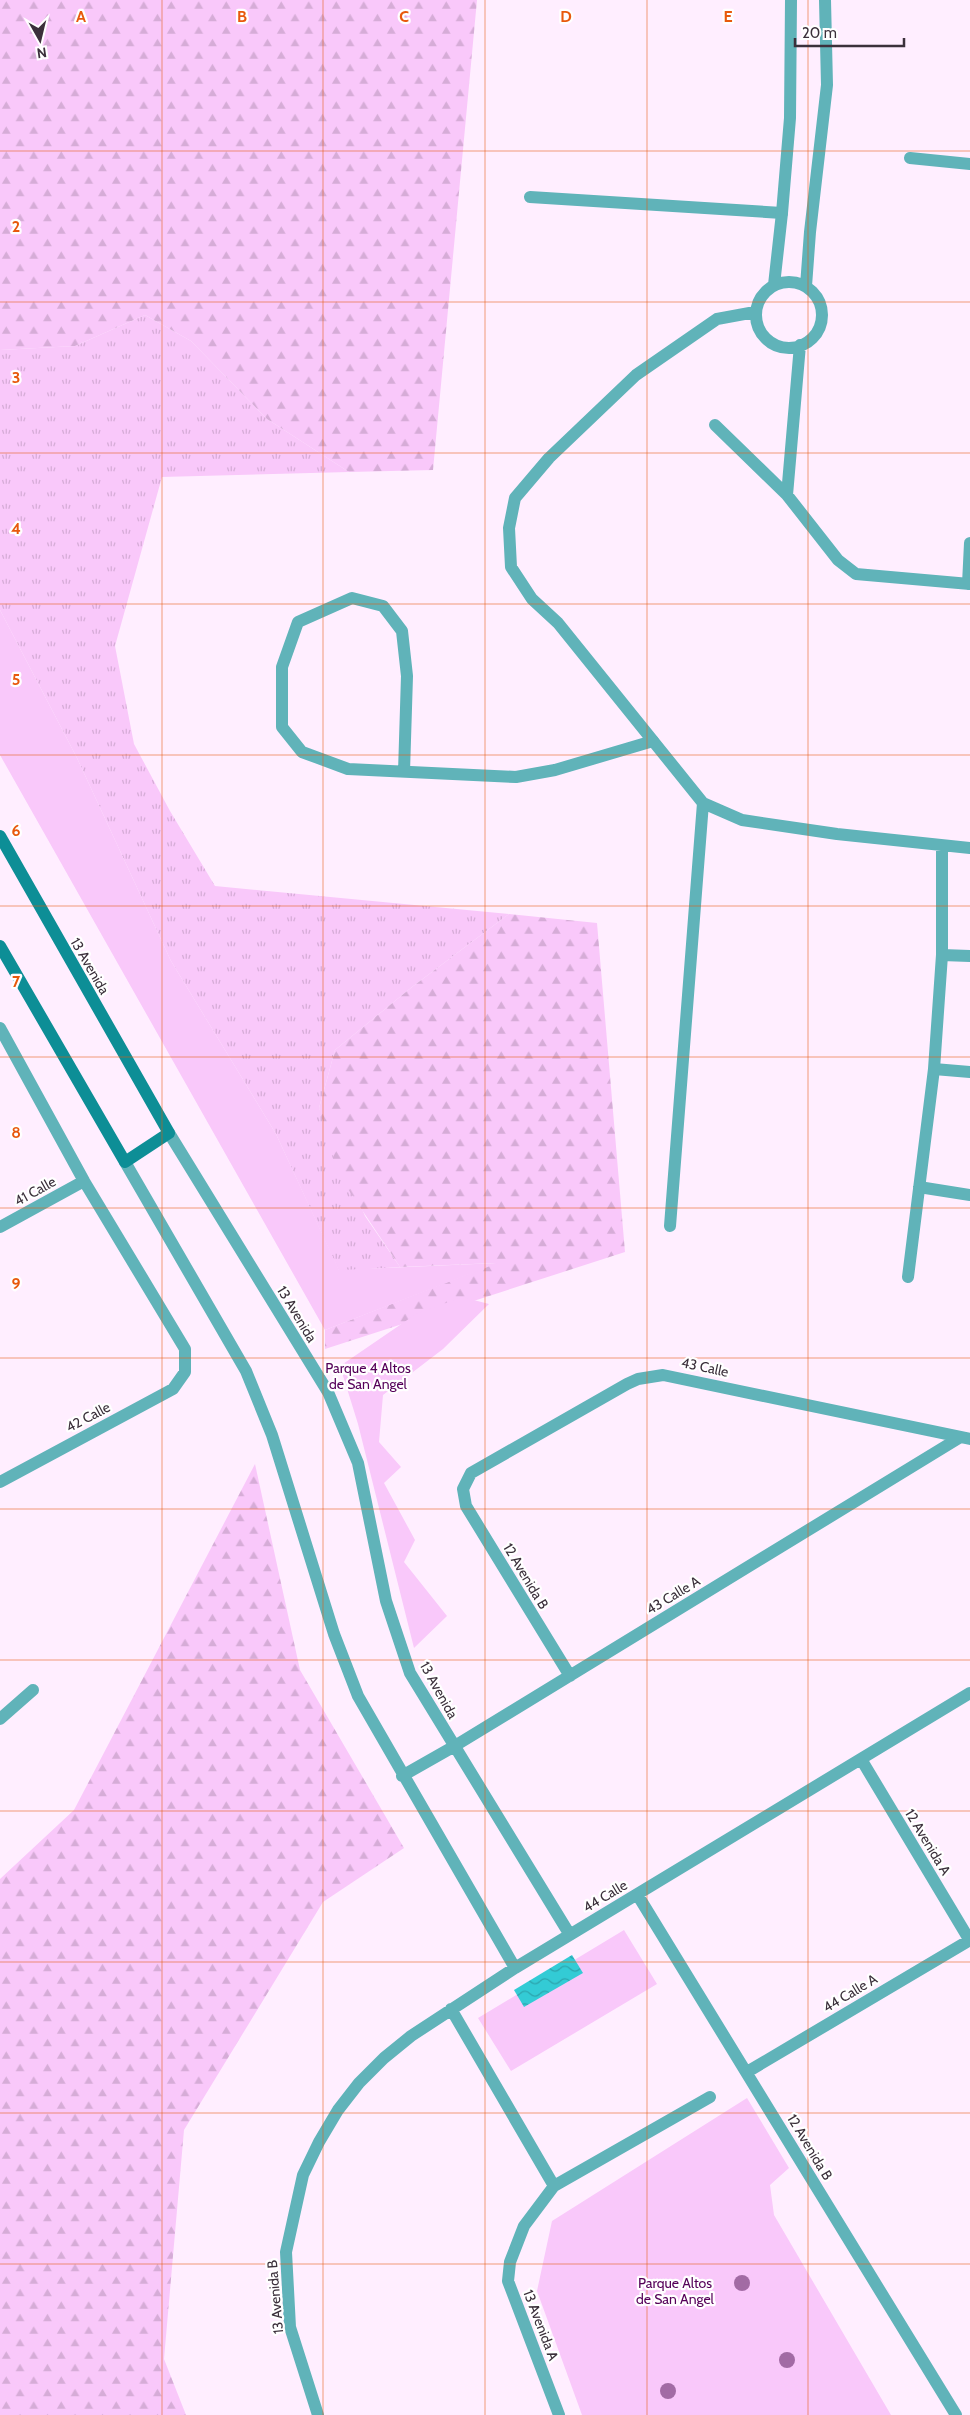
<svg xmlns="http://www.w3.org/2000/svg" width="970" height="2415" font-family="Cabin,sans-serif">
  <defs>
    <pattern id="grass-tufts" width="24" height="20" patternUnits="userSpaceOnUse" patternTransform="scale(1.25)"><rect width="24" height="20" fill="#f9c8fa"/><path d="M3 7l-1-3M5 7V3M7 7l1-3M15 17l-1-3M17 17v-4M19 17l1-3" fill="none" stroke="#d6acd7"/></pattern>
    <pattern id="forest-firs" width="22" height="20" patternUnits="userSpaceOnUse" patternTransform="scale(1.25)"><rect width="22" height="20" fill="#f9c8fa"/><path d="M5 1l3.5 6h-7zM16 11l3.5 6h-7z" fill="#d6acd7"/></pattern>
    <pattern id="water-waves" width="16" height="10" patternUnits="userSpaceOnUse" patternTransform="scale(1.25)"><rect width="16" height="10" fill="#33cbd5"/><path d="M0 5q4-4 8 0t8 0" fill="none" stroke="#2ca5ae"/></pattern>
  </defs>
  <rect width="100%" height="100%" fill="#fef"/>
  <path fill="url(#grass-tufts)" d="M145,315L191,341L267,419L349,472L162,477L115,646L134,744L170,811L215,886L509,914L412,987L335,1050L319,1108L365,1216L400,1267L339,1271L276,1134L171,961L77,758L0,610V350L75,346Z"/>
  <path fill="url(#forest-firs)" d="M0,0H477L433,470L349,472L267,419L191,341L145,315L75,346L0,350Z
    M509,914L597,923L625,1252L325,1349V1330L496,1263L400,1267L338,1174L319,1108L335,1050L412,987Z
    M255,1464L300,1670L404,1848L323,1902L184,2130L164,2359L186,2415H0V1879L74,1810Z"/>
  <path fill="#f9c8fa" d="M0,610L77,758L171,961L276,1134L339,1270L498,1263L325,1330L0,755Z
    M462,1297L489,1304L443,1349L383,1395L379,1442L401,1467L384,1483L415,1540L404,1562L447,1616L414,1648L358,1424L340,1366L416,1314Z
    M624,1930L657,1984L511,2071L478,2018Z
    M747,2098L789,2168L770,2185L774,2215L891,2415H582L537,2291L552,2221Z"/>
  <path fill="url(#water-waves)" d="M572,1955L583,1973L524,2007L514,1990Z"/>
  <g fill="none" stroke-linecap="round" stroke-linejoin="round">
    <path stroke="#60b3b9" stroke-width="12" d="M530,197L782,213
      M404,772L407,676L402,631L383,606L352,598L298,622L282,667V727L302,752L348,769L516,777L555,770L653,741"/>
    <path stroke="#60b3b9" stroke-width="12" d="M910,158L970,164
      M756 315a33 33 0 1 1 66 0a33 33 0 1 1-66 0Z
      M774,285L782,213L790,118L791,0
      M806,286L810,232L827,85L825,0
      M715,425L787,495L838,560L856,574L970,584
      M787,495L800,345
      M968,584L970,543
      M703,803L742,820L837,834L970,848
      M942,955L970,956
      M0,1028L84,1181L185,1349V1372L173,1389L0,1482
      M934,1069L970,1072
      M169,1133L328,1392L358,1463L386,1601L410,1673L570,1935
      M125,1162L246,1371L272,1435L334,1634L358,1696L515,1968
      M919,1187L970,1195
      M670,1226L703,803L558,623L532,599L511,567L509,528L515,498L549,458L636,375L717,319L755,312
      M0,1227L84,1181
      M908,1277L934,1069L942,955V846
      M570,1676L466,1506L463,1489L471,1473L627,1384L638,1379L663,1375L970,1439
      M0,1719L33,1690
      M861,1759L970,1941
      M402,1776L453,1747L959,1438
      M637,1894L956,2415
      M451,2009L554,2186
      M747,2072L970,1940
      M318,2415L290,2327L286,2252L303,2175L319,2142L338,2110L359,2083L384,2058L411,2036L515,1968L970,1693
      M559,2415L508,2281L510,2262L524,2226L554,2186L710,2097"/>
    <path stroke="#0d8e96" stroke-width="12" d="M0,836L169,1133L125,1162L0,946"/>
  </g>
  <g fill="#a26ba4">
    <circle cx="742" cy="2283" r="8"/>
    <circle cx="787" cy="2360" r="8"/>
    <circle cx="668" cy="2391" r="8"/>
  </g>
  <path fill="none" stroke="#e8590c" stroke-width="1" stroke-opacity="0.55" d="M162,0V2415M323,0V2415M485,0V2415M647,0V2415M808,0V2415M0,151H970M0,302H970M0,453H970M0,604H970M0,755H970M0,906H970M0,1057H970M0,1208H970M0,1358H970M0,1509H970M0,1660H970M0,1811H970M0,1962H970M0,2113H970M0,2264H970"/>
  <g text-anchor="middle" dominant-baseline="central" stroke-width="4.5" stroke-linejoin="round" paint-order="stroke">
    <g font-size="14" fill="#3b303b" stroke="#fff">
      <text transform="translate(90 966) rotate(60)">13 Avenida</text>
      <text transform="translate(35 1191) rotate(-29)">41 Calle</text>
      <text transform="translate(297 1314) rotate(59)">13 Avenida</text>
      <text transform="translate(705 1367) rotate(12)">43 Calle</text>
      <text transform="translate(88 1417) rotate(-28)">42 Calle</text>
      <text transform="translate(526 1576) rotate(59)">12 Avenida B</text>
      <text transform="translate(673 1595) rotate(-31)">43 Calle A</text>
      <text transform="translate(439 1690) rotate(61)">13 Avenida</text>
      <text transform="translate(928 1842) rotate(59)">12 Avenida A</text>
      <text transform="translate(605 1896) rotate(-31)">44 Calle</text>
      <text transform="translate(850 1993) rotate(-31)">44 Calle A</text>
      <text transform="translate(810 2147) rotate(59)">12 Avenida B</text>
      <text transform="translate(275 2297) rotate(-95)">13 Avenida B</text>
      <text transform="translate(541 2325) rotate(69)">13 Avenida A</text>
    </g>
    <g font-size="14" fill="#550059" stroke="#fff">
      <text x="368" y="1368">Parque 4 Altos<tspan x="368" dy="16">de San Angel</tspan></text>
      <text x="675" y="2283">Parque Altos<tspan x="675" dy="16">de San Angel</tspan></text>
    </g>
  </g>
  <g font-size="16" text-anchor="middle" font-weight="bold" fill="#e8590c" stroke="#fff" stroke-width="4.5" stroke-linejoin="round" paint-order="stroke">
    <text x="81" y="22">A</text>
    <text x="242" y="22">B</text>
    <text x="404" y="22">C</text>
    <text x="566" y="22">D</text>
    <text x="728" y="22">E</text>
    <text x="16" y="232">2</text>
    <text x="16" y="383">3</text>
    <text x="16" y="534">4</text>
    <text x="16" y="685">5</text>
    <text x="16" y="836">6</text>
    <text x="16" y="987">7</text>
    <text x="16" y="1138">8</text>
    <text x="16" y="1289">9</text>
  </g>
  <g transform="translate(40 40) rotate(172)" stroke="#ffffff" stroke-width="4" paint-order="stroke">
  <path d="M0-4L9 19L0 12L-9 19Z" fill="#3b303b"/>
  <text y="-8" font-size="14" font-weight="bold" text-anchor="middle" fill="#3b303b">N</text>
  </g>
  <path d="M795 38v8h109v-8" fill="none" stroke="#3b303b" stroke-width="2.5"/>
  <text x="802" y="38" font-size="15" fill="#3b303b" stroke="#ffffff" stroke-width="4" paint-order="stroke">20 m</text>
</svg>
